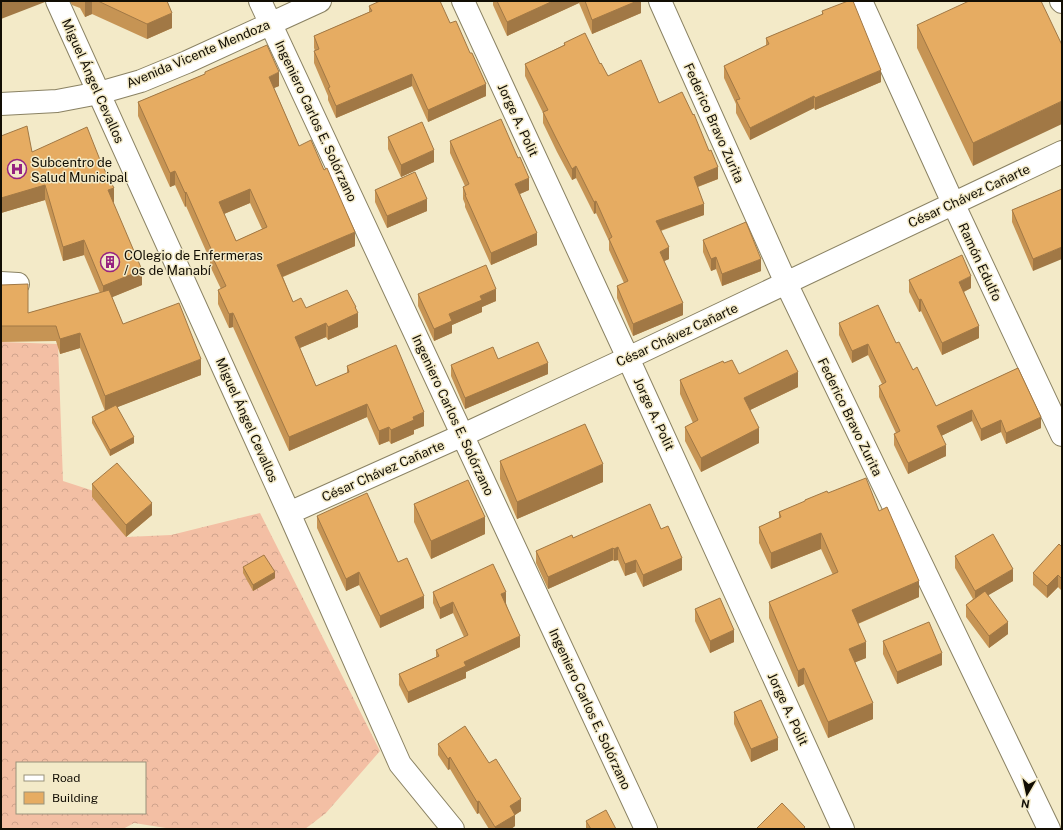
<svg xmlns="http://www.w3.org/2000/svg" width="1063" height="830" font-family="'Public Sans',sans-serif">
  <defs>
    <pattern id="forest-crowns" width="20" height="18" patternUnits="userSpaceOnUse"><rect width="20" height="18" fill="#f3bfa4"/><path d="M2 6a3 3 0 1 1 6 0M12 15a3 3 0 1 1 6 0" fill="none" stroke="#cfa38c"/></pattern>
  </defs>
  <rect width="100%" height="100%" fill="#f3eac8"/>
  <path fill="url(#forest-crowns)" fill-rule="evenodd" d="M1,342L58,344L63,481L103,494L122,511L126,537L171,535L260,513L380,751L326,813L305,829H167L166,828L134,823L123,829H1ZM17,763H145V813H17Z"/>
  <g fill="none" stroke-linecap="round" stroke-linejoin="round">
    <g stroke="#8a8263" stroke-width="24">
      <path id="minor" d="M57,1L289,513L400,764L453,829
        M260,1L646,829
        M463,1L628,358L843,829
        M660,1L786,283L1049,829
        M861,1L953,203L1062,435
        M1061,1L1062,2
        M1,104L57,101L99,93L141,81L187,62L320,1
        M1,283L18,284
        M289,513L463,435L628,358L1062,152"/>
    </g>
    <use href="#minor" stroke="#fff" stroke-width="22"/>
  </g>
  <path fill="#c69454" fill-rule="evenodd" d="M70,1H167L172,28L147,39L92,14L85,17L80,8L72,5Z
    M493,1H641V13L592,34L579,3L507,36L493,5Z
    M1041,1L973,166L917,48V25Z
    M369,6L450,23L486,96L428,122L412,86L336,118L328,100V96L314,63V51H315L314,48V36L369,12Z
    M822,11L881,82L815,110L814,108L750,140L736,113V104L724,78V66L766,46V38L822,15Z
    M564,43L600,64L608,76L659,103L718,179L698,187L704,215L661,231L669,259L664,261L683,315L633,336L617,298V286L624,283L609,250V241L596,213L594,214L576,178L572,180L557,152L543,123V113L525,76V64L564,45Z
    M205,72L279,86L274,88L299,146L355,246L283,277L293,302L306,308L356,309L358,327L328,340L326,337L300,348L316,386L347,373V366L424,426L414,430V434L391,444L389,441L379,445L367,417L289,451L233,327L229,328L218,304V290L221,289L210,266V260L186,206L185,207L175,185L170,187L138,116V102L205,74ZM250,203L262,229L236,241L224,214Z
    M1,136L32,152L114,202H113L142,285L112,297L123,324L201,375L117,407L134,443L110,456L92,423V417L105,411L80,348L60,354L56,341L1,342V285L28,313L100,293L84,255L63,261L45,200L1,213Z
    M388,137L434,162L401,177L388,149Z
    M450,141L529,190L520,194L537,245L491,265L465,207V204L463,199V187L465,186L450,153Z
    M1062,189L1033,271L1012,222V210Z
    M375,190L427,211L387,228L375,202Z
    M703,240L761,271L722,286L716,269L711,271L703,252Z
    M909,280L971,288L964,292L979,338L942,355L921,311L919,312L909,292Z
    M418,294L496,301L482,307V312L452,325V333L434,341L418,306Z
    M839,323L896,343L913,370L936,406L1018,368L1041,428L1006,444L1001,432L981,441L972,421L941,436L946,456L908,474L894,445V434L896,433L879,397V386L882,384L868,355L852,363L839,335Z
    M498,359L548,374L465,409L451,376V365Z
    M724,363L739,374L798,387L750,410L759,443L701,472L685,441V427L693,423L680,394V380Z
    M500,461L603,482L517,519L500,479Z
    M92,484L152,515L126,537L92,497Z
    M828,493L879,511L919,597L858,624L866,658L855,662L873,719L828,738L804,684L798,687L769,618V602L833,575L821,549L771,569L759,543V527L779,518V512L805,502V500Z
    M414,504L485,534L431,559L414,522Z
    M317,516L424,608L380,628L359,585L346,591L317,528Z
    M661,529L682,570L643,587L636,572L625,576L618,560L614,561L613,560L548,589L536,563V551L573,538Z
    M1062,547V591L1058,587L1047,598L1033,585V573Z
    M955,556L1013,581L988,595L1008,634L989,648L966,617V605L973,599L955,568Z
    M243,567L275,578L253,591L243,573Z
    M433,592L506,603L520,647L466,672V678L408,703L399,685V674L436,657V650L464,637L453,613L440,619L433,603Z
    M695,609L734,642L710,653L695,621Z
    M883,641L942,665L897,684L883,654Z
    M734,712L778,750L751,762L734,724Z
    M438,744L489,763L521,811L515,815V826L511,829H489L479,813L477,814L450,769L448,770L438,755Z
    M586,821L616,829H586Z"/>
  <path fill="#a17845" d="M7,1H45V2L1,19V3Z
    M86,1H92V14L85,17V2Z
    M553,1H579V3L507,36V22Z
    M637,1H641V13L592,34V20Z
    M172,13V28L147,39V24Z
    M881,70V82L815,110V98Z
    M279,72V86L269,90V77Z
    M412,74V86L336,118V106Z
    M486,84V96L428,122V110Z
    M814,96V108L750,140V128Z
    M1062,101V124L973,166V143Z
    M434,150V162L401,177V165Z
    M576,166V178L572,180V169Z
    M718,167V179L694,188V177Z
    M175,171V185L170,187V173Z
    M529,178V190L515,196V184Z
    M45,185V200L1,213V198Z
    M114,188V202L108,204V190Z
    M250,189V203L219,216V202Z
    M186,192V206L185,207V193Z
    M427,199V211L387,228V216Z
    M596,201V213L594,214V202Z
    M704,204V215L656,232V221Z
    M355,232V246L277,279V265Z
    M537,233V245L491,265V253Z
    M84,240V255L63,261V247Z
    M669,247V259L660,263V252Z
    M1062,247V259L1033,271V259Z
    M716,257V269L711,271V259Z
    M761,259V271L722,286V274Z
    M142,270V285L103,301V286Z
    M971,276V288L959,294V282Z
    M496,289V301L482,307V312L452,325V333L434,341V329L449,314L480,296Z
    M921,299V311L919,312V300Z
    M683,303V315L633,336V324Z
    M355,307H356V314L358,313V327L328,340V327Z
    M233,313V327L229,328V314Z
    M326,323V337L295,350V337Z
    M979,326V338L942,355V343Z
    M80,333V348L60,354V339Z
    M868,344V355L852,363V351Z
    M201,359V375L105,412V396Z
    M548,363V374L465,409V398Z
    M798,372V387L744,413V398Z
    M367,404V417L289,451V437Z
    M972,410V421L937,438V426Z
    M424,412V426L414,430V434L391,444V430L413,417Z
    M1041,417V428L1006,444V433Z
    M1001,420V432L981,441V429Z
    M389,427V441L379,445V431Z
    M759,428V443L701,472V458Z
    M134,437V443L110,456V450Z
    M946,445V456L908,474V463Z
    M603,464V482L517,519V502Z
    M152,503V515L126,537V525Z
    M485,517V534L431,559V541Z
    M821,533V549L771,569V553Z
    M618,547V560L614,561V549Z
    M613,548V560L548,589V577Z
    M682,558V570L643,587V575Z
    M636,560V572L625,576V564Z
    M1013,569V581L975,603V591Z
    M275,572V578L253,591V585Z
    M359,572V585L346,591V579Z
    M1058,575V587L1047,598V586Z
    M919,581V597L852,626V610Z
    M506,592V603L501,605V594Z
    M424,596V608L380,628V616Z
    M453,602V613L440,619V608Z
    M1008,622V634L989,648V636Z
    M734,630V642L710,653V641Z
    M520,636V647L466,672V678L408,703V692L464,662Z
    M866,642V658L849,665V649Z
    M942,653V665L897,684V672Z
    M804,668V684L798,687V671Z
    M873,703V719L828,738V722Z
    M778,738V750L751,762V749Z
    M450,757V769L448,770V759Z
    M521,799V811L510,818V806Z
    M479,801V813L477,814V802Z
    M515,815V826L511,829H495V827Z"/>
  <path fill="#e6ac62" stroke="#a17845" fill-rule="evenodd" d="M1,1H7L1,3Z
    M98,1H167L172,13L147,24Z
    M380,1H440L450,23L456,21L470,53H472L486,84L428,110L412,74L336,106L328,88L330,87L314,51L319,49L314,36L372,11L369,6Z
    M497,1H553L507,22Z
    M585,1H637L592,20Z
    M848,1H853L881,70L815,98L814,96L750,128L736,100L740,99L724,66L769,44L766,38L823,14L822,11Z
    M969,1H1041L1062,45V101L973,143L917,25Z
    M585,33L600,64L601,63L608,76L641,60L659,103L682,92L693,115L694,114L709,151L711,150L718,167L694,177L704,204L656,221L669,247L660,252L683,303L633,324L617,286L628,281L609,239L612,237L596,201L594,202L576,166L572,169L557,140L543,112L548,110L525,64L565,45L564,43Z
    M267,45L279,72L269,77L299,146L311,140L324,170L327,168L355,232L277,265L293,302L301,298L306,308L347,290L356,307H355L358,313L328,327L326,323L295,337L316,386L349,372L347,366L396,345L424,412L413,417L414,420L391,430L389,427L379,431L367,404L289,437L233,313L229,314L218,290L226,286L210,252L212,251L186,192L185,193L175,171L170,173L138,102L205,74V72ZM250,189L267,227L236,241L219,202Z
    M501,119L518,158L520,157L529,178L515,184L537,233L491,253L465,195H466L463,187L469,184L450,141Z
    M422,122L434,150L401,165L388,137Z
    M27,126L32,152L87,127L102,165L114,188L108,190L142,270L103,286L84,240L63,247L45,185L1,198V136Z
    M415,172L427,199L387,216L375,190Z
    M1062,189V247L1033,259L1012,210Z
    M746,222L761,259L722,274L716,257L711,259L703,240Z
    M962,255L971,276L959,282L979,326L942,343L921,299L919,300L909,280Z
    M486,265L496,289L480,296L482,300L449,314L452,321L434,329L418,294Z
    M28,284V313L109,290L123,324L179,303L201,359L105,396L80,333L60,339L56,326H1V285Z
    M878,305L896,343L899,342L913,370L917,367L936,406L1018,368L1041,417L1006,433L1001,420L981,429L972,410L937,426L946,445L908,463L894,434L900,431L879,386L886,382L868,344L852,351L839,323Z
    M538,342L548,363L465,398L451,365L493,347L498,359Z
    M787,350L798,372L744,398L759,428L701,458L685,427L698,420L680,380L723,361L724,363L732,360L739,374Z
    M116,405L134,437L110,450L92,417Z
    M585,424L603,464L517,502L500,461Z
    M117,463L152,503L126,525L92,484Z
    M866,478L879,511L887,507L919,581L852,610L866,642L849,649L873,703L828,722L804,668L798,671L769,602L838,572L821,533L771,553L759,527L781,517L779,512L805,501V500L827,491L828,493Z
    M468,480L485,517L431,541L414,504Z
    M367,493L398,562L407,558L424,596L380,616L359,572L346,579L317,516Z
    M650,504L661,529L668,526L682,558L643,575L636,560L625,564L618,547L614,549L613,548L548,577L536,551L572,535L573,538Z
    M993,534L1013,569L975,591L955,556Z
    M1059,544L1062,547V579L1058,575L1047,586L1033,573Z
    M264,555L275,572L253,585L243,567Z
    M493,564L506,592L501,594L520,636L464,662L466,666L408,692L399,674L439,656L436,650L468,635L453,602L440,608L433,592Z
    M985,591L1008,622L989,636L966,605Z
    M720,598L734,630L710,641L695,609Z
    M929,622L942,653L897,672L883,641Z
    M761,700L778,738L751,749L734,712Z
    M465,726L489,763L496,759L521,799L510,806L515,815L495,827L479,801L477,802L450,757L448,759L438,744Z
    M782,803L805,827L803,829H756Z
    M606,810L616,829H591L586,821Z"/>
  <defs>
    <g id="hospital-ring" transform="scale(1)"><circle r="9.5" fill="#f3eac8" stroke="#962280" stroke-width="1.5"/><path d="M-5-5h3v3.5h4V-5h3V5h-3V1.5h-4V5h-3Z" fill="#962280"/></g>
    <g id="building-ring" transform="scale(1)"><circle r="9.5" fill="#f3eac8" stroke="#962280" stroke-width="1.5"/><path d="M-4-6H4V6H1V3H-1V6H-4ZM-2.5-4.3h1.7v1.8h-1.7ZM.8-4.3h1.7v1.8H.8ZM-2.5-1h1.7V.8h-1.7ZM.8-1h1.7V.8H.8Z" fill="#962280"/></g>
  </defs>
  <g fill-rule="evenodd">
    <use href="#hospital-ring" x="17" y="169"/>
    <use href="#building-ring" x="110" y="262"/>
  </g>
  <g text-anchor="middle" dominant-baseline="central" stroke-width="3" stroke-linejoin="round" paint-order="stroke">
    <g font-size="13" fill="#120e04" stroke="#f3eac8">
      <text transform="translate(198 54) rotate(-23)">Avenida Vicente Mendoza</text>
      <text transform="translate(93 81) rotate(66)">Miguel Ángel Cevallos</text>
      <text transform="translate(518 120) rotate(65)">Jorge A. Polit</text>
      <text transform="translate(316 121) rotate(65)">Ingeniero Carlos E. Solórzano</text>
      <text transform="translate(714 123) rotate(66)">Federico Bravo Zurita</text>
      <text transform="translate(969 196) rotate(-25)">César Chávez Cañarte</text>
      <text transform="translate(980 262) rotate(65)">Ramón Edulfo</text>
      <text transform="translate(677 335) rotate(-25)">César Chávez Cañarte</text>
      <text transform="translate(654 414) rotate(65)">Jorge A. Polit</text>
      <text transform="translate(453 415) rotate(65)">Ingeniero Carlos E. Solórzano</text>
      <text transform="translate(850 417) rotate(64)">Federico Bravo Zurita</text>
      <text transform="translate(247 420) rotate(66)">Miguel Ángel Cevallos</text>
      <text transform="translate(383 471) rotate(-24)">César Chávez Cañarte</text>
      <text transform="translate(590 709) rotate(65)">Ingeniero Carlos E. Solórzano</text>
      <text transform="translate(788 709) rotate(65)">Jorge A. Polit</text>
    </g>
    <g font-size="13" fill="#120e04" stroke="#f3eac8" text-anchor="start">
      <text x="31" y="162">Subcentro de<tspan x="31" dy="15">Salud Municipal</tspan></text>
      <text x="124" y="255">COlegio de Enfermeras<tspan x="124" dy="15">/ os de Manabí</tspan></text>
    </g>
  </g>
  <rect width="1063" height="830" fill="none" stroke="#120e04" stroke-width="4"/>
  <rect x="16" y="762" width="130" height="52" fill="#f3eac8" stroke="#99927a"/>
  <rect x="24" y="775" width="20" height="6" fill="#ffffff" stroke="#99927a"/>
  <text x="52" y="782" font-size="12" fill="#120e04">Road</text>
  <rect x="24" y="792" width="20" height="12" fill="#e6ac62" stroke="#99927a"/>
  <text x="52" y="802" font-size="12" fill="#120e04">Building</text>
  <g transform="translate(1027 794) rotate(189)" stroke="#f3eac8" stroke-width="3" paint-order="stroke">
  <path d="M0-3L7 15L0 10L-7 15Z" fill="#120e04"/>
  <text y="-6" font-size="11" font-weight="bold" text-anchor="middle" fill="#120e04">N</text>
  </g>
</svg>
